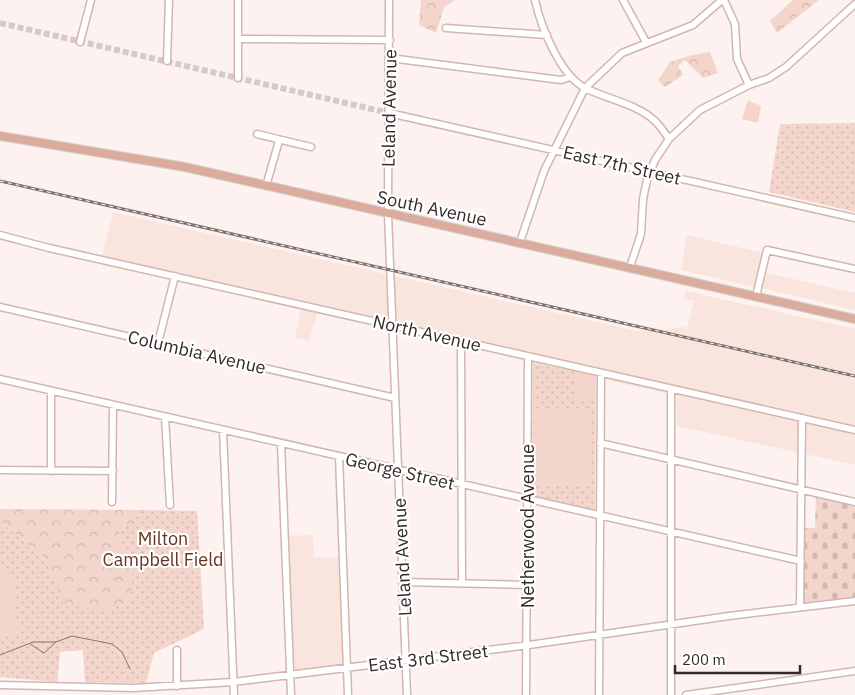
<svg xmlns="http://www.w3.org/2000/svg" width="855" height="695" font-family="'IBM Plex Sans',sans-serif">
  <defs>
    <pattern id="grass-dots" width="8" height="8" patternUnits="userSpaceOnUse" patternTransform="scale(1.25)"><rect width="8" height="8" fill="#f3d5cb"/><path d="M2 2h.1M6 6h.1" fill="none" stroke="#d1b7ae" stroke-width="1.8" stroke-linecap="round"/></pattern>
    <pattern id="forest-crowns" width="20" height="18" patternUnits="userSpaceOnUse" patternTransform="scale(1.25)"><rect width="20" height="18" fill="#f3d5cb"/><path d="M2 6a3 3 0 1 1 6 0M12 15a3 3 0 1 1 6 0" fill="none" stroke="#d1b7ae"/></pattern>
    <pattern id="cemetery-stones" width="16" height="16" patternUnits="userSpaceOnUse" patternTransform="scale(1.25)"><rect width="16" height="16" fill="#f3d5cb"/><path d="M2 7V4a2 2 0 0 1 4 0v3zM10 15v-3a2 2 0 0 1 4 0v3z" fill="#d1b7ae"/></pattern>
  </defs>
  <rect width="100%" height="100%" fill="#fdf2ef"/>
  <path fill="#fae5de" d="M113,212L637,331L687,327L694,301L684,299L686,291L855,329V465L677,426L676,396L533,363L319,307L309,341L295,338L302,303L102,256Z
    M687,235L768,254L763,272L855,293V310L681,270Z
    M313,535L314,558L338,557L343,665L294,671L288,536Z"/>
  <path fill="url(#grass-dots)" d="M855,123V212L769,192L780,124Z
    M533,363L596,376L595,511L532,496Z
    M143,510L197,511L204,629L154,653L146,683L85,682L83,650L60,652L57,682L0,677V521L45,558L64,605L133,573L118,534Z"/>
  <path fill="url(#forest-crowns)" d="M421,0H455L444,7L436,33L419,25Z
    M793,0H819L777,33L770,21Z
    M710,52L718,73L703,78L685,60L678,66L683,75L665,87L658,80L670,62L692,55Z
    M0,509L143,510L118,534L133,573L131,597L107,611L64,605L45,558L0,521Z"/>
  <path fill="url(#cemetery-stones)" d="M816,492L855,500V599L801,607L802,528H815Z"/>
  <path fill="#f3d5cb" d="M748,100L761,106L758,123L742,119Z
    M574,377H594V400H574Z
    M537,410H592V484H537Z
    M0,568L14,577L18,636L0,637Z"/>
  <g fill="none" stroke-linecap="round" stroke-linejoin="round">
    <path stroke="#917268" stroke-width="1" d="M30,644L44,653L56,642
      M0,655L33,642H56L72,636L112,644L122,652L130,669"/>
    <path stroke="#d5cac7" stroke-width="6" stroke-dasharray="6 3" stroke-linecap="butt" d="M0,23L389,113"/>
    <g stroke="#d1b7af" stroke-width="9">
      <path id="minor" d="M238,0V78
        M389,0L388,214L407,695
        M535,0C541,27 560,75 585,88C607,99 637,104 655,121C660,126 665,133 669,139
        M623,0L646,42
        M724,0L735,24L737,59L749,85
        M446,28L547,35
        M238,39L390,40
        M80,42L91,0
        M390,58L561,80L571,77
        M167,61L169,0
        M389,113L855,218
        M257,134L311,147
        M266,186L279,141
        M0,235L49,248L855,430
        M520,242L544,171L585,88L622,53L693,25L722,0
        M630,267L641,234L643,199L647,180L655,160L669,139L700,110L749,85L769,78L786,67L855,4
        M756,296L767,250L855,269
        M0,307L395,398
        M461,342L462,583
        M158,343L175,276
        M0,379L801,561
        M51,391V471
        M165,417L170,505
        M223,430L234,695
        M281,443L291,695
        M600,443L855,502
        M339,456L348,695
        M0,470L113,471
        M112,502L113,405
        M403,582L526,585
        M800,607L802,418
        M177,650V686
        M0,685L133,688L233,682L529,645L729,616L855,601
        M526,695L528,357
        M599,695L601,374
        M671,695V389
        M686,695L855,671"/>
    </g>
    <g stroke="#d2d0cf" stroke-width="10">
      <path id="major" d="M0,136L185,167L855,319"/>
    </g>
    <use href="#minor" stroke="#fff" stroke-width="6"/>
    <use href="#major" stroke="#dbac9d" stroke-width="8"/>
    <g stroke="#7c716e" stroke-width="3">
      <path id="rail" d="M0,181L855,376"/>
    </g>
    <use href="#rail" stroke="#fff" stroke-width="1" stroke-dasharray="4" stroke-linecap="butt"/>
  </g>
  <g text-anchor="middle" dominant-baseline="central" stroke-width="4.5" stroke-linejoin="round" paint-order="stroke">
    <g font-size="18" fill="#342a27" stroke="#fff">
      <text transform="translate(389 108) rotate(-89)">Leland Avenue</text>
      <text transform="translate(622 165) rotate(13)">East 7th Street</text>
      <text transform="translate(432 208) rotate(12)">South Avenue</text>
      <text transform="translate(427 333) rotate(13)">North Avenue</text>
      <text transform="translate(197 352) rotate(13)">Columbia Avenue</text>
      <text transform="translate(400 471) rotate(13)">George Street</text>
      <text transform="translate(527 526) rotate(-90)">Netherwood Avenue</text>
      <text transform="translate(402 557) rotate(-93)">Leland Avenue</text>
      <text transform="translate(428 658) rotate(-7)">East 3rd Street</text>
    </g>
    <g font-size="18" fill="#67321f" stroke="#fff">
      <text x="163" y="538">Milton<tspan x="163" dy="21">Campbell Field</tspan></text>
    </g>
  </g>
  <path d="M675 665v8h125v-8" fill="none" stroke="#342a27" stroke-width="2.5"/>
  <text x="682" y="665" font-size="15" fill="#342a27" stroke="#ffffff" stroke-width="4" paint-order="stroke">200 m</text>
</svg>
